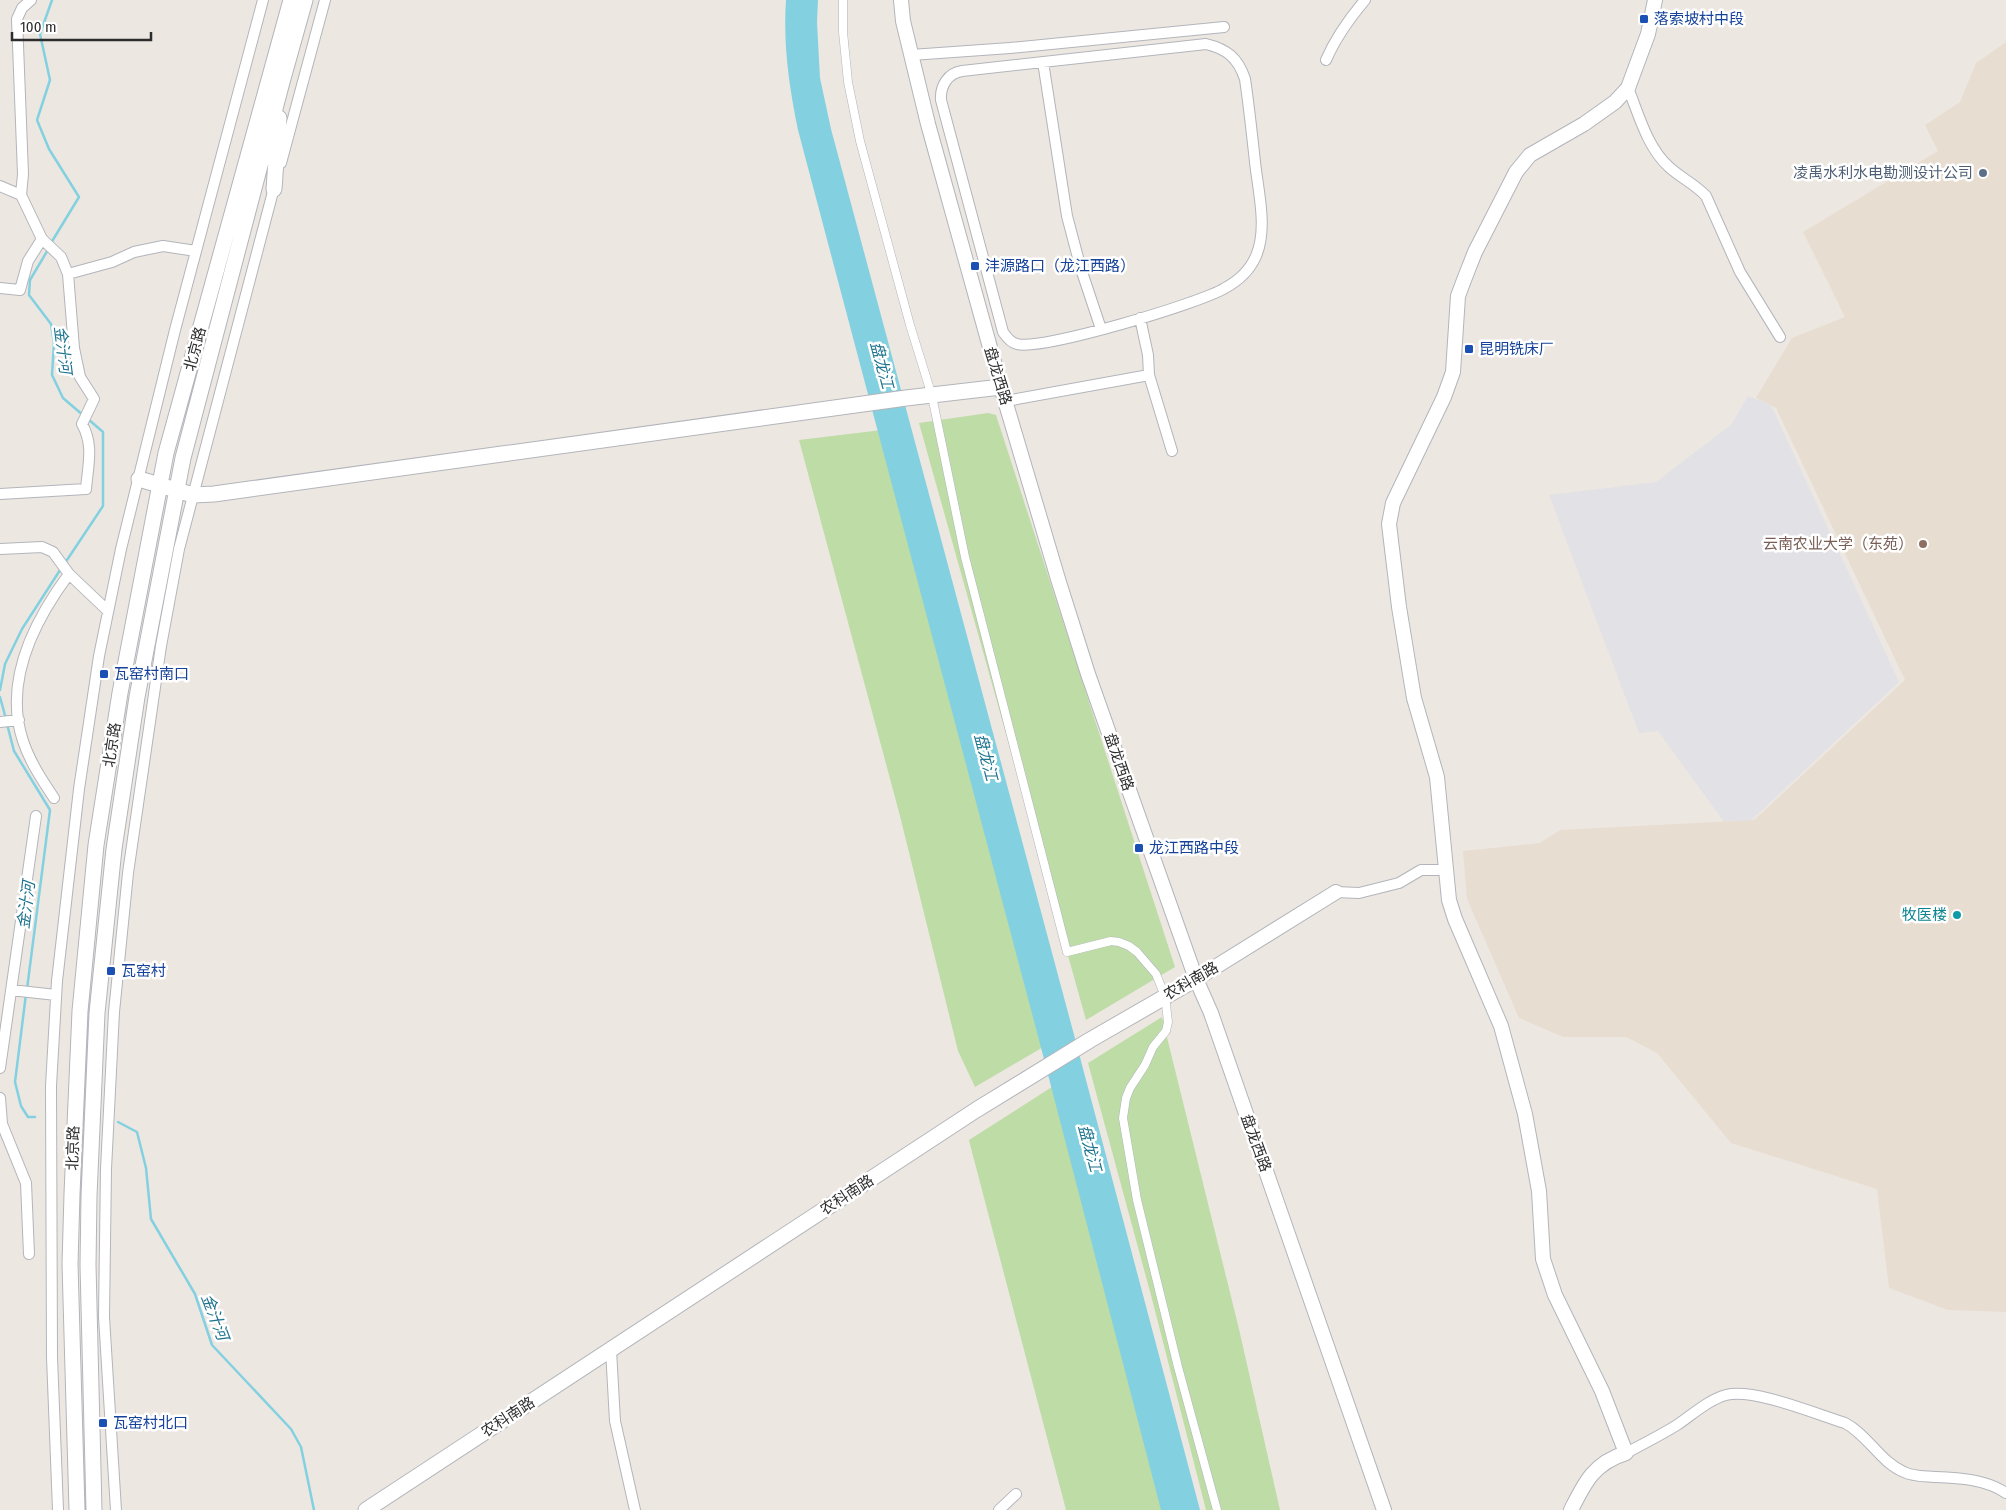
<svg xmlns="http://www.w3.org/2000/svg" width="2006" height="1510" font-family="'Fira Sans Condensed','Noto Sans SC',sans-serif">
  <rect width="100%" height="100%" fill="#ede7e2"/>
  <path fill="#e2e1e6" d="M1748,396L1771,405L1899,682L1746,825L1727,826L1658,731L1639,733L1549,495L1656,482L1731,425Z"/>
  <path fill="#e8ddd1" d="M2006,42V1312L1948,1310L1889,1288L1877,1189L1731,1143L1657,1053L1626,1037H1563L1519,1018L1467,899L1463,851L1540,843L1560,830L1754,820L1905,680L1776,408L1756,398L1792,338L1845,317L1803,232L1938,151L1925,125L1960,102L1976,63Z"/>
  <path fill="#bedca6" d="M988,413L996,415L1175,967L1086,1020L919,423Z
    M882,430L1045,1046L975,1087L958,1051L900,816L799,440Z
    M1162,1017L1239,1329L1280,1510H1206L1152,1299L1088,1063Z
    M1055,1085L1167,1510H1066L972,1152L969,1140Z"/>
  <path fill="#83d1e0" d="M786,0H818L817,22L820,78L831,129L1073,1031L1200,1510H1161L1039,1040L798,130C789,86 783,45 786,0Z"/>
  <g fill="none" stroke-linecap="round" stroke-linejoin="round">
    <path stroke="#83d1e0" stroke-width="2.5" d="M51,243L79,197L49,149L37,120L50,80L40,34L52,0
      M49,248L30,280L29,295L51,324L54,343L52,375L63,398L84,416
      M65,563L103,506V432L88,419
      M0,690L5,664L22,629L62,567
      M0,697L6,719
      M7,724L14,751L50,810L27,989
      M26,994L15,1082L21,1106L28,1117H35
      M118,1122L137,1132L146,1168L151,1219L195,1294L212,1345L291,1429L301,1447L314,1510"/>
    <g stroke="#b2b5bb" stroke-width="9">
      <path id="pedestrian" d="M843,0V32L848,82L860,141L910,325L932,396L965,557L1067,952L1111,941L1119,942L1129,946L1137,952L1156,974L1165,996L1168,1022L1166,1031L1153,1047L1145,1065L1130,1088L1126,1098L1123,1118L1137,1200L1178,1367L1217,1510"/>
    </g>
    <g stroke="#b2b5bb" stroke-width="12">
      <path id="minor" d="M1206,44C1227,49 1238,58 1245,79C1249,106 1252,134 1255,162C1258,191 1268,228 1256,256C1250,270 1238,281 1225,288C1201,303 1041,351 1017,344C1011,343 1007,338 1003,332L941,100C940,86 948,73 962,71Z
        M911,55L1010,48L1224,27
        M1326,60C1336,37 1349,19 1365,0
        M1043,62L1067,216L1081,269L1101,329
        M1628,88C1639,115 1647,147 1669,167C1681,178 1695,184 1706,196L1740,272L1780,337
        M281,163L325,0
        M0,186L21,195L42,239L61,257L68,274L74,348L80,377L94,399L82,424C94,445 88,465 86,489L0,494
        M21,195L23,174L17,19L22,8L31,0
        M68,274L112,262L134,252L163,246L196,251
        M0,288L20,290L28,261L42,239
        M1140,318L1148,355L1149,375L1172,451
        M1006,401L1149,375
        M0,549L42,547L53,552L69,574
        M0,722L19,720
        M54,798C42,780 30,762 23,741C3,681 34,621 69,574L108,611
        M1336,892L1359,893L1399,883L1421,870H1446
        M11,990L56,995
        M0,1068L36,816
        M0,1098L2,1124L26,1183L29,1254
        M611,1350L615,1421L635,1510
        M1626,1453C1643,1444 1661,1435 1677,1425C1692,1415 1708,1400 1726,1395C1754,1388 1816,1414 1845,1423C1868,1435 1880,1462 1904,1472C1914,1477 1925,1476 1935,1477C1959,1478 1985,1479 2006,1493
        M58,1510L52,1357L51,1086L57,981L79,789L99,656L121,549L175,330L263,0
        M116,1510L104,1317L106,1169L114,1012L128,873L161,646L179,549L275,184
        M999,1510L1016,1494"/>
    </g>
    <g stroke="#b2b5bb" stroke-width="16">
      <path id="tertiary" d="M901,0L903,21L928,124L1001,387L1058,579L1088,674L1196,979L1211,1013L1384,1510
        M1196,979L1336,892
        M1571,1510C1585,1482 1594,1463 1626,1453L1602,1391L1555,1295L1543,1259L1539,1191L1525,1114L1501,1026L1455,919L1449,900L1437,777L1414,698L1399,607L1389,524L1393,503L1444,397L1453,372L1458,296L1464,280L1475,252L1516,172L1530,155L1584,124L1615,102L1628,88L1648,34L1655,0"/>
    </g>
    <g stroke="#b2b5bb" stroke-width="17">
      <path id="secondary" d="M274,189L279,118
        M139,479L193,495L214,494L906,398L1001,387
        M77,1510L70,1264L72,1194L80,1011L96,845L120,693L166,453L291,0
        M94,1510L88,1265L89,1196L97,1013L114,849L137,697L183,458L282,82L305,0
        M366,1510L976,1110L1090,1040L1196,979"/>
    </g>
    <use href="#pedestrian" stroke="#fff" stroke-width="8"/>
    <use href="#minor" stroke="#fff" stroke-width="10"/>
    <use href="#tertiary" stroke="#fff" stroke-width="14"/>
    <use href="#secondary" stroke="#fff" stroke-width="15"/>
  </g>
  <g fill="#1a4fb4" stroke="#fff" stroke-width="2">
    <rect x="1639" y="14" width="10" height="10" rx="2.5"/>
    <rect x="970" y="261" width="10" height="10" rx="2.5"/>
    <rect x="1464" y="344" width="10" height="10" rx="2.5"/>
    <rect x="99" y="669" width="10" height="10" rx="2.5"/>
    <rect x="1134" y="843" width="10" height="10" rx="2.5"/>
    <rect x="106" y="966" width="10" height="10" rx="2.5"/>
    <rect x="98" y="1418" width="10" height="10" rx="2.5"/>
  </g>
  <circle fill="#5c6f8a" stroke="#fff" stroke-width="2" cx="1983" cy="173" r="5"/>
  <circle fill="#8d6e63" stroke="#fff" stroke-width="2" cx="1923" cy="544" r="5"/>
  <circle fill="#0f9aa8" stroke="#fff" stroke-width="2" cx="1957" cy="915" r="5"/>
  <g text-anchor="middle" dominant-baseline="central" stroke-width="5" stroke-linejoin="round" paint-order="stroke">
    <g font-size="15" fill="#164399" stroke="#fff" text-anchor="start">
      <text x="1654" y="19">落索坡村中段</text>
      <text x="985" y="266">沣源路口（龙江西路）</text>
      <text x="1479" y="349">昆明铣床厂</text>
      <text x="114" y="674">瓦窑村南口</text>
      <text x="1149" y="848">龙江西路中段</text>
      <text x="121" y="971">瓦窑村</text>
      <text x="113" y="1423">瓦窑村北口</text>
    </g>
    <g font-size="15" fill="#4e5e75" stroke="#fff" text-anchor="end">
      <text x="1973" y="173">凌禹水利水电勘测设计公司</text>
    </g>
    <g font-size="15" fill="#2d2d2d" stroke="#fff">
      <text transform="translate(195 349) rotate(-75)">北京路</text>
      <text transform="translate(998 376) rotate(73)">盘龙西路</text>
      <text transform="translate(112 745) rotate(-81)">北京路</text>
      <text transform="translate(1119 762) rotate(71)">盘龙西路</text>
      <text transform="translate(1191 981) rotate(-30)">农科南路</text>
      <text transform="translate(1256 1143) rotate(70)">盘龙西路</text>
      <text transform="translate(73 1148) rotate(-88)">北京路</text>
      <text transform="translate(847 1195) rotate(-33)">农科南路</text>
      <text transform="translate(508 1417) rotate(-33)">农科南路</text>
    </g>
    <g font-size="15" fill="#785e54" stroke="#fff" text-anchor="end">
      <text x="1913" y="544">云南农业大学（东苑）</text>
    </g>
    <g font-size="15" fill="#0d838f" stroke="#fff" text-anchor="end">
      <text x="1947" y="915">牧医楼</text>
    </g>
    <g font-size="16" font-style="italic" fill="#1f748f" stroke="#fff">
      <text transform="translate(63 350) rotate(83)">金汁河</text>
      <text transform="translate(882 365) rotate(75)">盘龙江</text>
      <text transform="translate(986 757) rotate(75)">盘龙江</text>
      <text transform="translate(26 905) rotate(-83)">金汁河</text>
      <text transform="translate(1090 1148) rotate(75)">盘龙江</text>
      <text transform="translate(215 1317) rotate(69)">金汁河</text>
    </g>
  </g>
  <path d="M12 32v8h139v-8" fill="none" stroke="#2d2d2d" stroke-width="2.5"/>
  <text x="20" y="32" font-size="15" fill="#2d2d2d" stroke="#ffffff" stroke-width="4" paint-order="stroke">100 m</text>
</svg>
